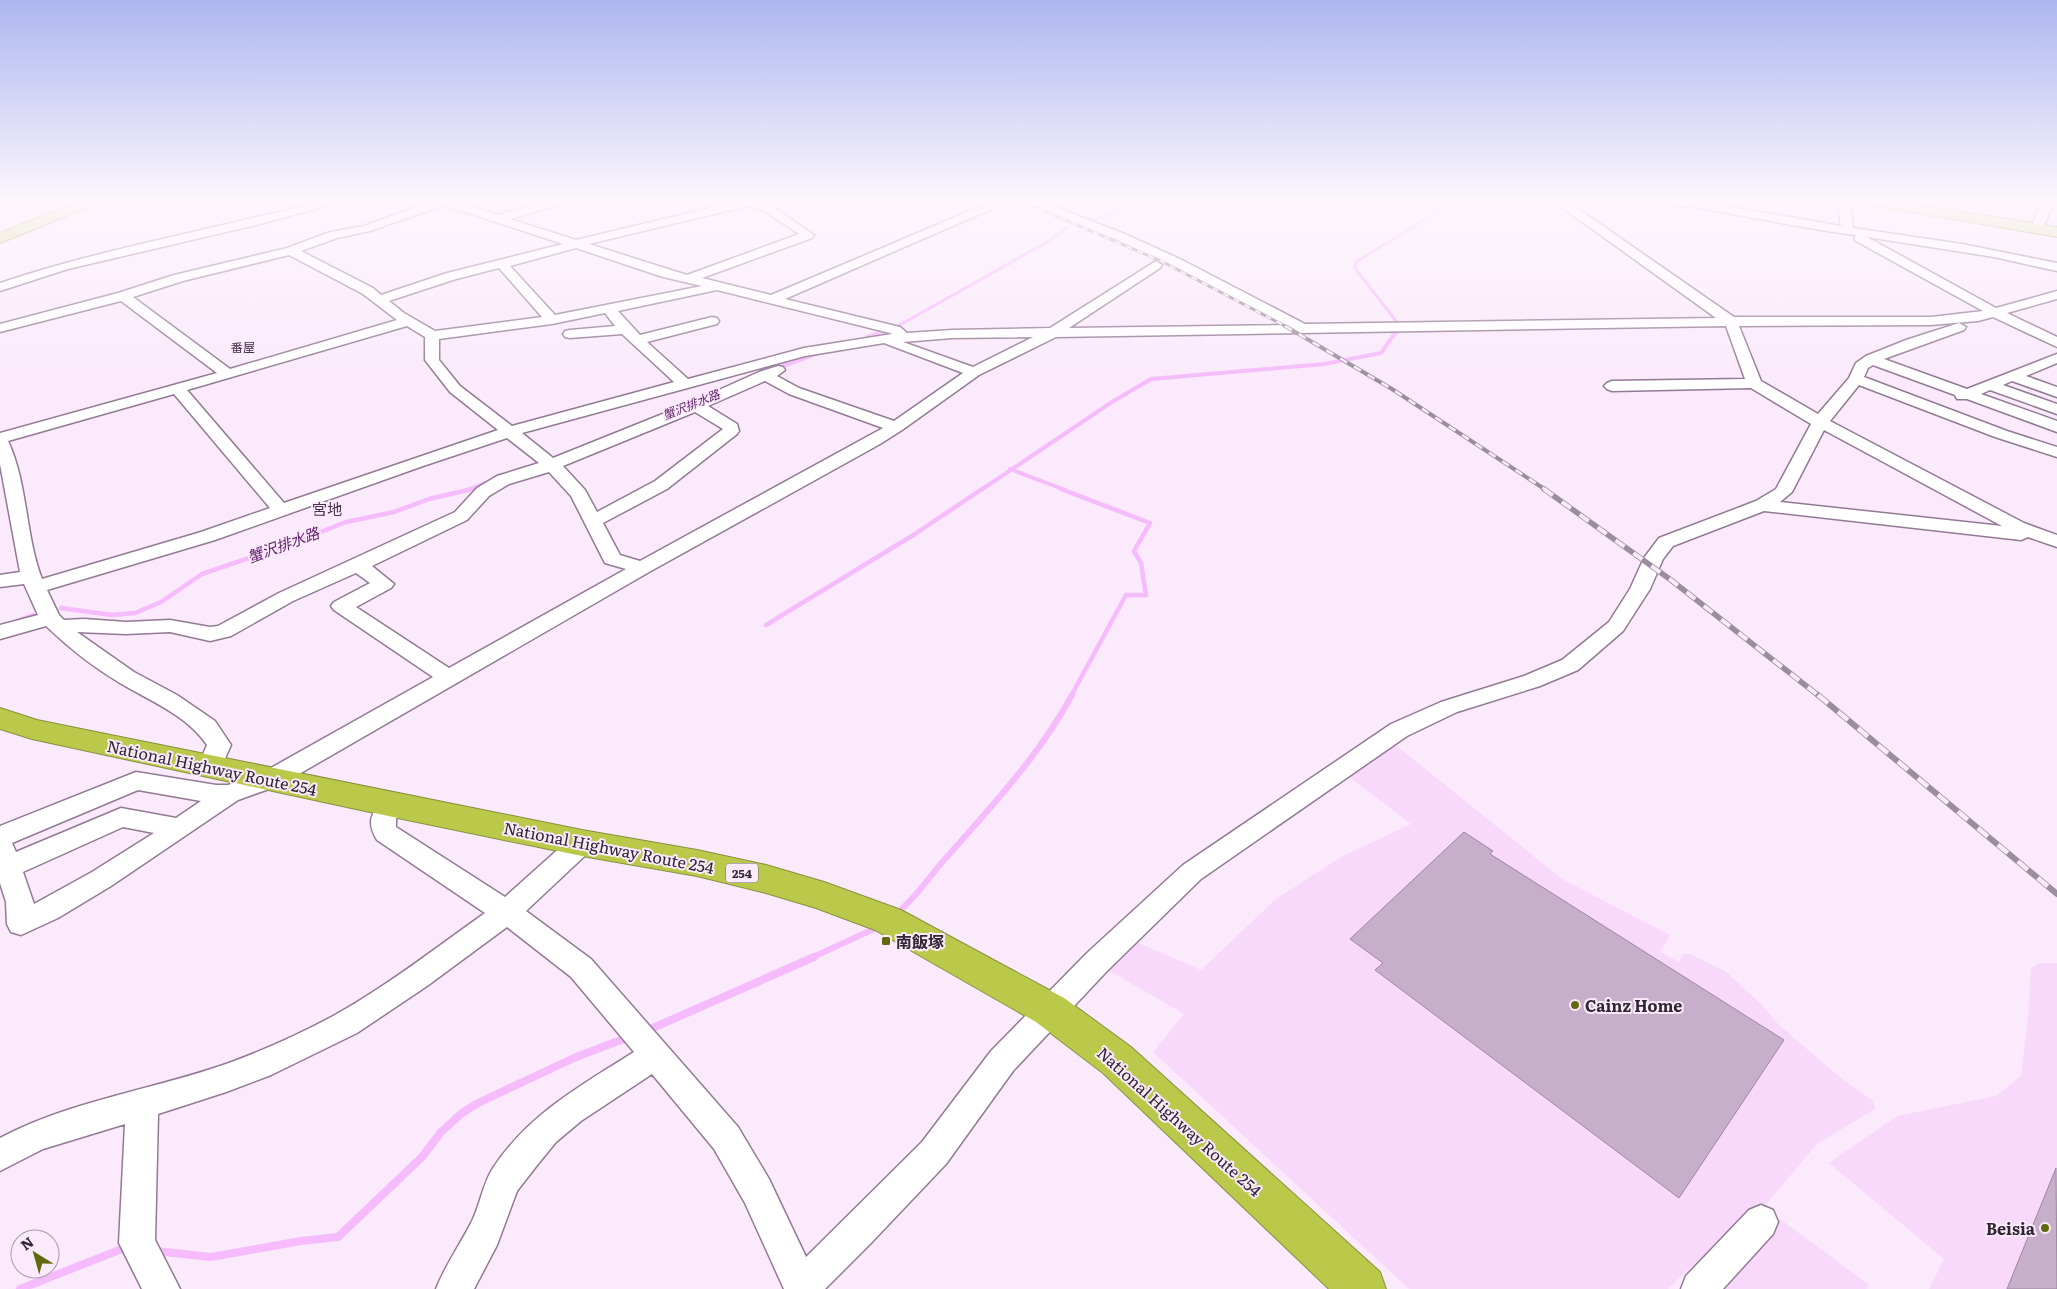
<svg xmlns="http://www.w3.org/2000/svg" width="2057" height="1289" font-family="Literata,'Noto Sans JP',serif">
  <rect width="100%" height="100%" fill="#faeafb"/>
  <path fill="#f8d9fc" d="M1393,743L1562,879L1670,935L1660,952L1679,962L1684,954H1690L1725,971L1762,1005L1779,1025L1837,1075L1872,1100L1875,1109L1817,1144L1739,1236L1696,1262L1668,1289H1409L1153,1052L1184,1014L1108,970L1134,941L1201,970L1276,899L1341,857L1411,824L1348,776Z
    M2039,963H2057V1289H1929L1944,1259L1829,1163L1897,1116L1996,1096L2021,1076L2028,1018L2031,968Z
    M1780,1219L1869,1285L1867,1289H1718Z"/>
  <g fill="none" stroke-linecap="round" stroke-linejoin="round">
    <path stroke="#f5bbfc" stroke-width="3" d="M1089,222L1145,199
      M248,227L352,199
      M896,327L1049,241L1068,227
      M1399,327L1400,326L1357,271L1355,267L1356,262L1458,199"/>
    <path stroke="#f5bbfc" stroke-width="4" d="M867,337L888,330
      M775,369L821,352
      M1010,469L1065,490
      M468,490L523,468
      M981,490L1112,402L1151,379L1324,364L1381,353L1400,326"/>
    <path stroke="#f5bbfc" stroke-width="4.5" d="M1061,489L1150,523L1134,551L1141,563L1146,595H1126L1071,696
      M61,608L112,615L135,613L161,602L202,574L293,543L346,522L394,512L429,499L472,489
      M17,621L33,615
      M766,625L915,534L982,489"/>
    <path stroke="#f5bbfc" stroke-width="6" d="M897,913C916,898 929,877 945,859C991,807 1039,756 1072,695
      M811,958L878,927"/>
    <path stroke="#f5bbfc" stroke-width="8" d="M646,1031L814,957
      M155,1251L211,1257L301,1241L338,1237L422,1157L441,1132L462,1113L478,1103L576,1057L629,1037
      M20,1289L127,1247"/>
  </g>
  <path fill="#c7aeca" stroke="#9e86a1" d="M1464,832L1493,851L1490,854L1784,1040L1679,1198L1375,970L1383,963L1350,939Z
    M2056,1168L2057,1289H2007Z"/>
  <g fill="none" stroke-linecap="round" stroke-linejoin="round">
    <g stroke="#927a94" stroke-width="3">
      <path id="minor" d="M151,199H165L152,205L146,202Z
        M330,199H347L345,201L256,225L68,269L0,291V283C108,247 220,228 330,199Z
        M431,199H455L454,201L498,215L556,199H571L570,201L510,219L576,240L735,202L733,199H748L773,207L814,235L812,238L702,278L771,295L998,199H1011L1010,201L785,299L900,327L907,333L952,330L1050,328L1156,261L1162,265L1160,268L1069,328L1285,325L1172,265L1117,240L1023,201L1022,199H1035L1125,234L1180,259L1305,324L1716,318L1553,201L1552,199H1564L1734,317H1931L1983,311L1856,241L1854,238L1856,235C1801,228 1748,216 1693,207C1683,205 1655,205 1648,199L1691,200L1841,226L1838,206L1840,199H1851L1850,206L1853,228L1962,244L2057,263V271L1994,257L1867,237L1996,308L2057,291V299L2007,313L2057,337V347L1993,317L1978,321L1931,325L1739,326L1761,381L1818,414L1849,378L1856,363L1866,356L1906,340L1959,323L1966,327L1964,330L1884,359L1967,389L2057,354V363L2026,376L2057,387V397L2012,381L2003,385L2057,404V414L1990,390L1981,394L2057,421V432L1967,399H1957L1955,395L1873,365L1868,368L1864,377L2007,431L2057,447V457L1995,437L1859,385L1830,421L2024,523L2057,535V547L2028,537L2021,540L1764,511L1673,546L1663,559L1650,589L1623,631L1578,670L1540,686L1457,712L1407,736L1201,879L1107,971L1013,1071L946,1164L870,1244L825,1289H784L745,1203L714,1149L652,1074L581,1121L556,1142L538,1164L517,1191L497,1245L474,1289H436C445,1266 459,1246 470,1225C480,1207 482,1185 493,1168C529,1114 580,1086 634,1052L571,977L507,927L427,986L357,1033L271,1075L226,1092L158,1114L155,1240L180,1289H142L119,1243L125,1124L43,1149L0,1171V1138C72,1100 153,1090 229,1063C264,1050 302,1033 335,1015C387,986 437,947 485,913L377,840C366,821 371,815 384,798L393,796L402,798L405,805L396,819V827L505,897L573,836L582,833L591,836L595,843L591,850L526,911L591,959L738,1127L769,1179L806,1257L922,1142L991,1051L1087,953L1183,865L1391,724L1441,702L1524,676L1562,660L1609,622L1630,589L1644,558L1659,538L1756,501L1776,489L1811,424L1751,388L1612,391L1607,389L1604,386L1607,383L1612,381L1745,379L1726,326L1056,337L979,375L902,430L880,444L649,572L280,785L238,800L111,886L58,918L21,935L11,932L7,924L6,902L0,883V826L136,772L216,785H228L262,773L433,677L334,610L331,606L334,602L370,583L356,573L293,601L231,636L210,641L170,632L126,634L77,632L134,672L177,695L215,721L231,745L219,772L210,775L201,772L198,766L207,745C187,715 150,701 120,683C93,667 68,647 46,626L0,639V625L38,615L24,584L0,587V575L20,572L0,464V433L217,373L121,301L0,332V324L118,293L174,275L287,248L330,232L364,226L433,201ZM444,205L563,244L447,273L381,295L373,288L301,251L337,238L370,231ZM747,206L765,211L799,234L687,275L589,244ZM576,248L663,277L702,286L555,315L510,266ZM289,255L363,294L397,320L230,369L133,297L183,281ZM499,268L542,317L435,331L404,313L389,301L456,279ZM717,290L890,333L892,334L804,348L688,379L647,342L717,324L719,321L717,318L712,317L640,335L618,311ZM605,313L615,326L570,330L565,331L563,334L565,337L570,338L622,334L674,382L512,426L460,386L439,360V339L552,324ZM407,326L425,337V360L450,392L498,430L284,503L187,390ZM1033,337L973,367L903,342L952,338ZM884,343L963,373L894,421L799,388L777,376L785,370L783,367L778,366L759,372L690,403L553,458L522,433L805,356ZM765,381L789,394L883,428L640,561L620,555L603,523L667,489L737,434L739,431L737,424L708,406ZM174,394L270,508L201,532L42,579C25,535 28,484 8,441ZM695,412L723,429L655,481L597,512L585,490L563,466ZM1824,430L2002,526L1780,502L1792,492ZM507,438L539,463L497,476L477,488L455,512L279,593L218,626L210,627L170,620L126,622L84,619L64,620L59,615L47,590L215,540L423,466ZM549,472L571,496L605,563L626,569L449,668L356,607L391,588L394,584L372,566L467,520L489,496L509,484ZM138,790L201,801L176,818L121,808L16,852L12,843ZM123,827L154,833L92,872L34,904L23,872Z
        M2043,199H2055L2043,228L2037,232L2033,230L2031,228Z
        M1761,1205L1773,1210L1778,1222L1773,1234L1723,1289H1681L1686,1276L1749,1210Z"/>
    </g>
    <g stroke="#8a9041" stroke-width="2">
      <path id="major" d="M85,199H103L101,202L0,243V233Z
        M1852,199H1882L2057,227V237L1859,203L1854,202Z"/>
    </g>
    <g stroke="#8a9041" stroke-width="2">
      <path id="highway" d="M0,708L37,720L76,728L582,830L697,850L766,865L824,882L901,910L1064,998L1131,1047L1380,1272L1386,1289H1329L1103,1073L1036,1022L875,930L816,908L766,893L697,876L582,856L393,817L32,739L0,729Z"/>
    </g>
    <use href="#minor" fill="#fff" fill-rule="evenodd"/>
    <use href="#major" fill="#d6df92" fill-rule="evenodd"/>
    <use href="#highway" fill="#bac94a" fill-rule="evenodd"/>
    <g stroke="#9b8e9c" stroke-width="3">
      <path id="rail-far3" d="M1016,199L1161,261L1287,327"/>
    </g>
    <g stroke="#9b8e9c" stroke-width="4">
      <path id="rail-far2" d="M1285,326L1392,389L1546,490"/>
    </g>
    <g stroke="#9b8e9c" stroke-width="5.5">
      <path id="rail-far1" d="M1544,489L1671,580L1819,696"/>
    </g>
    <g stroke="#9b8e9c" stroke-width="6">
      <path id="rail" d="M1818,695L2057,894"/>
    </g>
    <use href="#rail-far3" stroke="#faeafb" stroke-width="2" stroke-dasharray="6" stroke-linecap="butt"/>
    <use href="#rail-far2" stroke="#faeafb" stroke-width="2.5" stroke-dasharray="8" stroke-linecap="butt"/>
    <use href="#rail-far1" stroke="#faeafb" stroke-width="4" stroke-dasharray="11" stroke-linecap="butt"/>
    <use href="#rail" stroke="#faeafb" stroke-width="4.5" stroke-dasharray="13" stroke-linecap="butt"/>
  </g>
  <linearGradient id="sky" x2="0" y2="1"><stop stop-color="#adb7f0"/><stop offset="0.53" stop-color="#fdf6fd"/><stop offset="1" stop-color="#fdf6fd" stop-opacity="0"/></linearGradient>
  <rect width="2057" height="379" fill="url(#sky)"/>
  <g fill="#60690d" stroke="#faeafb" stroke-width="2">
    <rect x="881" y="936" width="10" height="10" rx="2.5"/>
    <circle cx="1575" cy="1005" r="5"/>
    <circle cx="2045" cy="1228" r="5"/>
  </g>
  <g text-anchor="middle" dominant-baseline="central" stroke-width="4" stroke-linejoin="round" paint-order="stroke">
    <g font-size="12" fill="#453148" stroke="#faeafb">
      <text x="243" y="347">番屋</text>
    </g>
    <g font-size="12" font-style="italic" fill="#611e6a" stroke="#faeafb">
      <text transform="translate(691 404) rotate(-22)">蟹沢排水路</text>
    </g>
    <rect fill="#faeafb" stroke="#6d616e" stroke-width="1" x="726" y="863.5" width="32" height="19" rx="4"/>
    <g font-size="12" font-weight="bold" fill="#302631">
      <text x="742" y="873">254</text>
    </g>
    <g font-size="15" fill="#453148" stroke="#faeafb">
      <text x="327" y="508">宮地</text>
    </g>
    <g font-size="15" font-style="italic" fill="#611e6a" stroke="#faeafb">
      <text transform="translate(283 544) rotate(-20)">蟹沢排水路</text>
    </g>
    <g font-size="16" fill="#302631" stroke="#faeafb">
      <text transform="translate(212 767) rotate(12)">National Highway Route 254</text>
      <text transform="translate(609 847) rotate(11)">National Highway Route 254</text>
      <text transform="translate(1180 1121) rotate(42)">National Highway Route 254</text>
    </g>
    <g font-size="16" font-weight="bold" fill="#302631" stroke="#faeafb" text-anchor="start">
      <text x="896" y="941">南飯塚</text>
      <text x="1585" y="1005">Cainz Home</text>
      <text x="2035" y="1228" text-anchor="end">Beisia</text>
    </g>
  </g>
  <g transform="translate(35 1254) rotate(323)"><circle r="24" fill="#faeafb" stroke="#a99caa"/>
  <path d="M0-4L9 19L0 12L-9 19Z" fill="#60690d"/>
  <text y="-8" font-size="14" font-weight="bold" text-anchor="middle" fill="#302631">N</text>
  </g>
</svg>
